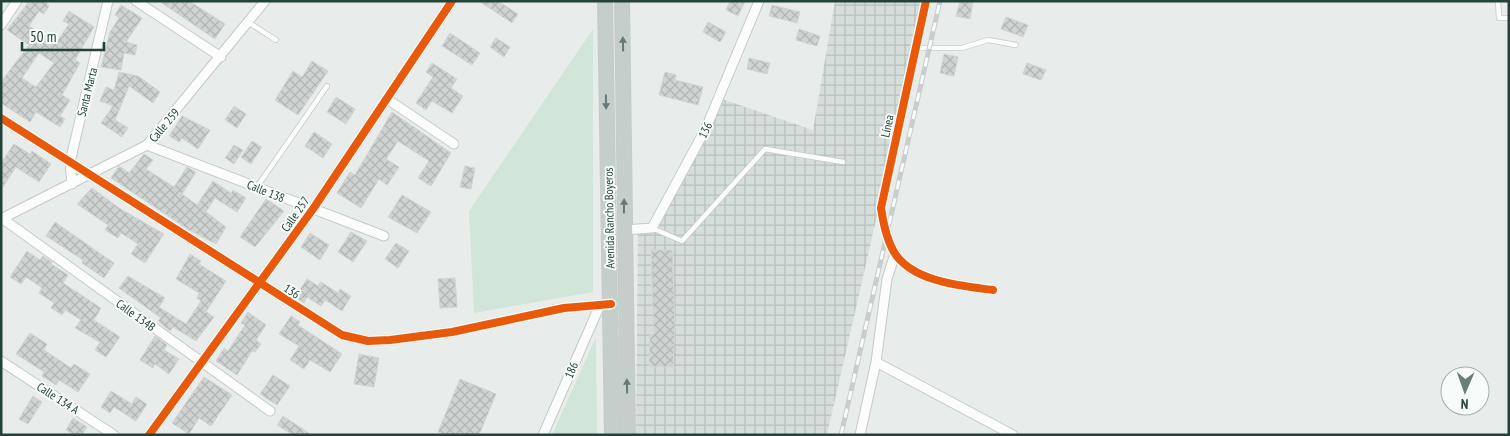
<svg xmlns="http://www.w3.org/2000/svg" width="1510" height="436" font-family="'PT Sans Narrow',sans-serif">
  <defs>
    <pattern id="industrial-grid" width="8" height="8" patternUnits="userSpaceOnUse" patternTransform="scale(1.25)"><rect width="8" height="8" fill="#d6dedb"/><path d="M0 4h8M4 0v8" fill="none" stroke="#b8c0bd"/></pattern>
    <pattern id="building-cross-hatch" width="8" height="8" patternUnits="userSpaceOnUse" patternTransform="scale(1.25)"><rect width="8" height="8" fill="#cfd4d2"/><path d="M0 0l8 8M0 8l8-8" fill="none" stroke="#b2b7b5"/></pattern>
  </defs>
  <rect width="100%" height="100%" fill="#e8edeb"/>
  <path fill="url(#industrial-grid)" d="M835,1H926L827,435H636L638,229L652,228L719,98L813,130Z"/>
  <path fill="#d1e6d8" d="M593,29V292L474,313L469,211Z
    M596,337L597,435H552Z"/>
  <path fill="url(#building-cross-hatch)" stroke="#d1d6d4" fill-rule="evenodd" d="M24,1H45L49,6L44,14L39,11L29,26L56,43L69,24L63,21L69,11L94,27L75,60L80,63L62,95L70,100L60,116L65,119L60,127L36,112L30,122L1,103V82L29,45L7,30L28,3ZM39,53L54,63L36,87L22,78Z
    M159,1H189L225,24L215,39Z
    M479,1H498L518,14L512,23Z
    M730,1H745L738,16L726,10Z
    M960,1H973L970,19L956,16Z
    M121,5L142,18L126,42L137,45L135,55L124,53L121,70L101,67L110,32L119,18L115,15Z
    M772,5L800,12L797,23L769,16Z
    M1006,17L1028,25L1023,37L1001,29Z
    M708,22L726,32L720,42L703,32Z
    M799,29L820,36L817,46L796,40Z
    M450,33L480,53L472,65L442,46Z
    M496,38L510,47L504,57L490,47Z
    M944,54L958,57L954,76L940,73Z
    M749,58L770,63L767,74L747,69Z
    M312,61L328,71L298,115L275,100L293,71L302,77Z
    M432,63L457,79L451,88L463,96L452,113L432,101L426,110L416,103L433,77L426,72Z
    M1027,63L1046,70L1041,80L1023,74Z
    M119,72L138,76L160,92L153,103L129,86L115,120L128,128L122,137L101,123L113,106L100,101L106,87L114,90Z
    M665,72L676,75L675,80L703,87L698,105L659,95Z
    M336,97L355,109L346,124L327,112Z
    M234,106L246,114L237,128L225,120Z
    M392,112L451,153L431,186L418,178L429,161L398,141L386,159L399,167L387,185L379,179L361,208L337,193L350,172L355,175Z
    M182,116L210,130L198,149L182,138L179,142L169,136Z
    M314,132L332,144L323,158L305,146Z
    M252,141L262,147L251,164L241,157Z
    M14,144L30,154L32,151L51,164L39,182L16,167L1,190V163Z
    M234,145L243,150L234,164L225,158Z
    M144,154L153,160L146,169L174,187L187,167L196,172L182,194L197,205L213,181L231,193L233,190L246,198L237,212L215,198L206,212L226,227L216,244L189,230L111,178L119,166L129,173Z
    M465,166L475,168L471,189L460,187Z
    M92,188L119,208L164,234L145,263L131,254L138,244L121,233L118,238L105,230L108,225L77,204Z
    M402,195L431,212L417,233L388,217Z
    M266,199L284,211L255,247L240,237Z
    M55,222L114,263L104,278L82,263L83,260L46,236Z
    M351,232L367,241L353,262L338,252Z
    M310,233L329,245L320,260L301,247Z
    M396,243L409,251L398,268L385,259Z
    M651,250H672L675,326L673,367L649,366L650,334H654Z
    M27,251L40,260L43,256L52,262L51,264L68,275L63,283L101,308L94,320L120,337L106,357L95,350L100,342L75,328L81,320L65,310L62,315L51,308L54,303L39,293L42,288L26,277L21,284L10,277Z
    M190,254L201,261L199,264L226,281L206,312L214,317L196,341L173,327L170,331L158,321L161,318L119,288L128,276L165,298L159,307L186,324L201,301L197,298L199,293L176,279Z
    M455,278L457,307L440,308L438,279Z
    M307,279L318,286L321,282L338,293L340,289L351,296L342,311L325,300L321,306L307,297L304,303L295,297Z
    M248,312L266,325L256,340L261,344L255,352L252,351L237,375L216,361L224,348L228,351L245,325L241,323Z
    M291,316L300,322L298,325L342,354L330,372L310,360L304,369L290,360L299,346L279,334Z
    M30,333L47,344L44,350L71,368L74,364L90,374L78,392L59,380L56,385L42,376L44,372L16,354Z
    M155,336L167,345L164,350L179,359L169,374L155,364L153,368L140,360Z
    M359,354L379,358L374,387L354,384Z
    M273,375L290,386L277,405L260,394Z
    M204,377L232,395L211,426L199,418L189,434L172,423Z
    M460,379L496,394L479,435H445L438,432Z
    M111,391L132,404L136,397L147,404L136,421L114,407L110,413L101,407Z
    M33,396L42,402L28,424L19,419Z
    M283,416L312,435H293L277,425Z
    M73,418L87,427L82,435H74L66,430Z"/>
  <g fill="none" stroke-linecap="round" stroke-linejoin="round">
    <g stroke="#c5cac8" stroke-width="6">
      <path id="service" d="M1498,1L1499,18H1509
        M248,22L276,40
        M916,48H962L988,40L1016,45
        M257,187L327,86
        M652,228L682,241L765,149L843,162"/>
    </g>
    <g stroke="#c5cac8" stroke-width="11">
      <path id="minor" d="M136,1L221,57
        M926,1L881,208C883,222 887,240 894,252C912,282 962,286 993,290
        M1,25L17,1
        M387,99L454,144
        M1,118L342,335L368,341L390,340L452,332L564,308L611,304
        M147,145L384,236
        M72,184L70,162L108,1
        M1,219L147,145L265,1
        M3,219L270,411
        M624,230L652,228L706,128L759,1
        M1,361L114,435
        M876,362L1013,435
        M149,435L313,209L452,1
        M543,435L600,305
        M860,435L876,362L887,279L895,254"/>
    </g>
    <g stroke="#c3ccc9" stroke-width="16">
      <path id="trunk" d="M605,1L612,435
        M622,1L628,435"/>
    </g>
    <use href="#service" stroke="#fcfcfc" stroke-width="4.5"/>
    <use href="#minor" stroke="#fcfcfc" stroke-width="9"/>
    <use href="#trunk" stroke="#c6cecc" stroke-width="14"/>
    <g stroke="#c9cdcc" stroke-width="5">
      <path id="rail" d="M841,435L940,1"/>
    </g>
    <use href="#rail" stroke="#f7fbf9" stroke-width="3" stroke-dasharray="9" stroke-linecap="butt"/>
    <g stroke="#f7fbf9" stroke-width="11">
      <path id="cycleway" d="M926,1L881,208C883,222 887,240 894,252C912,282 962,286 993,290
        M1,118L342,335L368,341L390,340L452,332L564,308L611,304
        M149,435L313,209L452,1"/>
    </g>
    <use href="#cycleway" stroke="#e8590c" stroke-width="8"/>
  </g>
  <defs><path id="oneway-solid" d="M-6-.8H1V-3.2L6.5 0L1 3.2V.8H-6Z" transform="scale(1.25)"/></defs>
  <g fill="#657a74">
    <use href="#oneway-solid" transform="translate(623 44) rotate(-91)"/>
    <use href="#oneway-solid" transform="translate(606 102) rotate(89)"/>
    <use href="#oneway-solid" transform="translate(624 206) rotate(-89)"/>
    <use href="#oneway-solid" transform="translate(627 386) rotate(-91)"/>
  </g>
  <g text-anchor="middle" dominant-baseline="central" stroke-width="4" stroke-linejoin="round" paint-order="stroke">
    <g font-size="12" fill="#24423a" stroke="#f7fbf9">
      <text transform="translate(87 92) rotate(-76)">Santa Marta</text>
      <text transform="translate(164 125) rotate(-50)">Calle 259</text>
      <text transform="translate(887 126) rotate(-78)">Línea</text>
      <text transform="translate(705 130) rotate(-64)">136</text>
      <text transform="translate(266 191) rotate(22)">Calle 138</text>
      <text transform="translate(295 214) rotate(-55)">Calle 257</text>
      <text transform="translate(609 218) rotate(-91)">Avenida Rancho Boyeros</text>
      <text transform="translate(292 291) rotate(33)">136</text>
      <text transform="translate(136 315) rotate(36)">Calle 134B</text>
      <text transform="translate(571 370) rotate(-67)">186</text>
      <text transform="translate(58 398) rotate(33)">Calle 134 A</text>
    </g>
  </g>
  <rect width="1510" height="436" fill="none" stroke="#24423a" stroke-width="5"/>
  <g transform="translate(1465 391) rotate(182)"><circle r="24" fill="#f7fbf9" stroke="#a3b1ad"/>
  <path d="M0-4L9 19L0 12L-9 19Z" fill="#697e78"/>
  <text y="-8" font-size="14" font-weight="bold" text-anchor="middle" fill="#24423a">N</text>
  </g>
  <path d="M22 42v8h82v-8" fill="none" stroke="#24423a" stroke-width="2.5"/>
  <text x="30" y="42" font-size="15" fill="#24423a" stroke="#f7fbf9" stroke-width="4" paint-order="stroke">50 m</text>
</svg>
